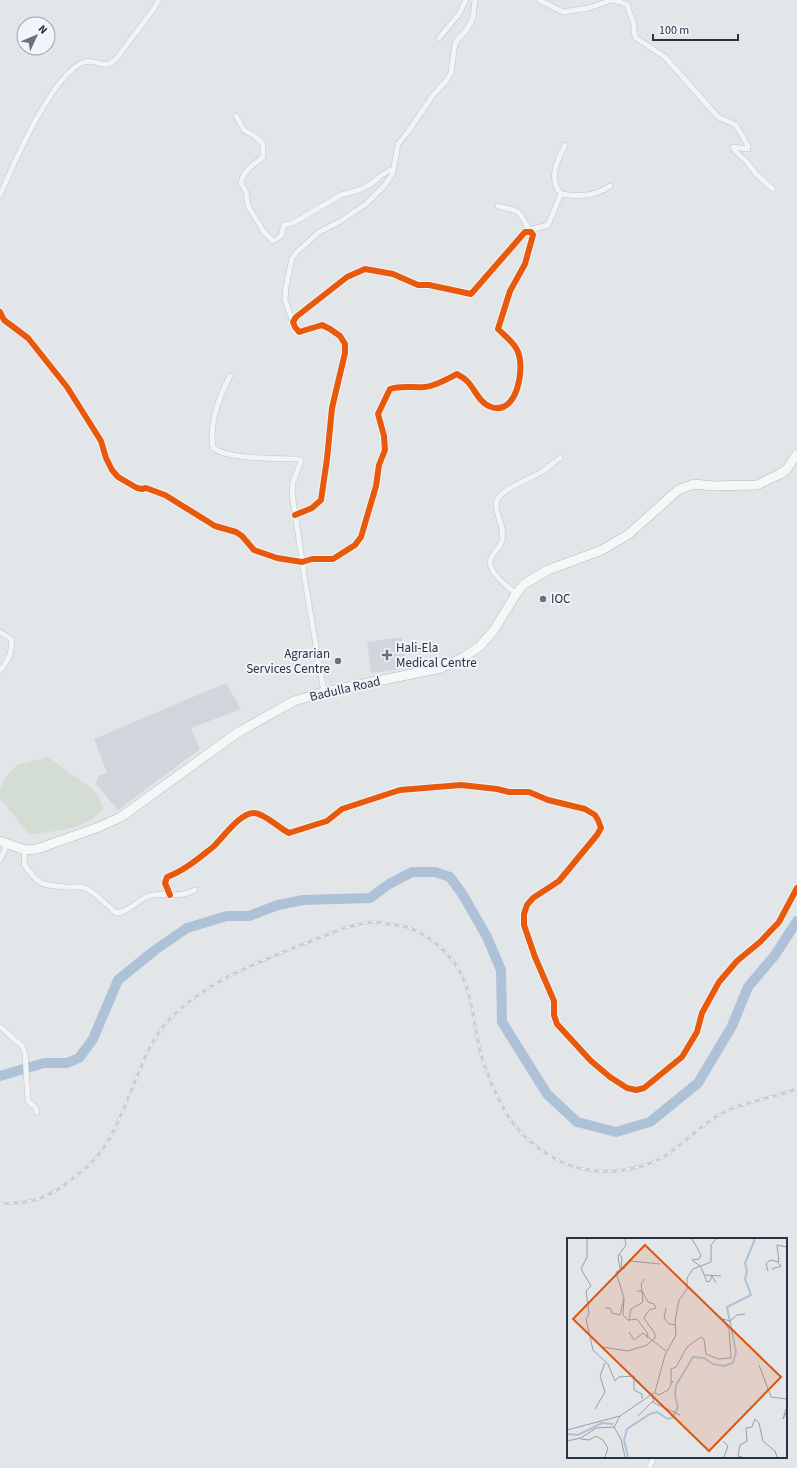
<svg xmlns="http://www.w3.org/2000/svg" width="797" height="1468" font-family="'Source Sans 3',sans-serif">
  <rect width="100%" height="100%" fill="#e3e6e9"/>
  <path fill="#d1d5dc" d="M402,637L407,668L371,673L367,642Z
    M226,683L241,709L191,728L200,749L118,810L96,784L98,776L107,773L94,739Z"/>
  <path fill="#d3ddd3" d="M48,757L94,790L100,799L103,808C88,831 54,830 29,835L0,798V789L5,778L17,765Z"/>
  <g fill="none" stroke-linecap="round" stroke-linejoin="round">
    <path stroke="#aec2d7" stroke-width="10" d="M0,1076L44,1063H67L79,1058L93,1039L118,980L155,950L187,928L227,916H249L278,905L303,900L370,898L389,884L412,872H435L450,877L463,895L487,937L501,970L502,1022L547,1094L577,1122L616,1132L650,1122L698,1083L732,1026L748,987L775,955L797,921"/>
    <g stroke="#c1c4c7" stroke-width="6">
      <path id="street" d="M539,0L563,12L589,8L612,0
        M614,0L628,5C628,11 631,15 633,21C635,27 633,33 636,38L665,57L718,117L736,125L748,146V149L733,147L735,151L747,162L757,175L773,189
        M439,38L459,14L466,0
        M236,116L244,130L255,136L263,144V157C254,164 243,171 241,183L246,192L248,206L264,232L273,241L281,236L284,225L293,223L341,195L359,190L371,184L379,177L390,170L393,172L392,175L384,186L366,204L339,222L319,232L297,252L292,258L286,287L285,300L293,322
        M393,172L398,144L408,132L433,95L446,81L451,73L455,43L467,29L473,18L475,0
        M561,194C548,179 557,161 565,145
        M0,195C14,163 52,74 84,62C92,59 101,66 109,64C111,63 114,60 116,59L153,10L159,0
        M498,206C504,208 513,209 518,212C522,215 527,227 531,232L533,229L548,225L558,201L561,194C578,197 596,196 610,186
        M0,312L4,320L28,338L67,387L101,441L106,458L112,470L118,477L137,488L142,489L146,488L165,495L215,526L236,532L242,536L254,550L277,558L302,562L312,559H333L355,545L361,537L376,486L379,465L385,450L384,436L378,414L390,389C402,385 413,388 425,387C436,386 447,379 457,374C460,376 464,378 467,381C475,389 479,403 491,407C517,416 525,369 518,352C515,343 505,336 498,329L510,291L525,264L533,235L531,232H525L471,294L429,285H418L393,274L365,269L347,277L296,317L293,322L295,327L299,332L322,325L330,329L340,336L345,344V353L332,408L327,459L321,500L312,508L295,515
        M230,376C219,397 209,424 213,448C230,460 277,458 299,459L301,461L293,482L292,493L306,587L324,692
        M516,594C508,587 485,570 491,558C494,552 501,546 502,540C505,527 496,516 496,504C496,490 533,478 543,471C549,467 554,462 560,458
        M0,632L11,639C13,652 8,661 0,670
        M25,850L24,864C38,885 41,885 67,887C71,888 77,886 82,887C92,889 108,906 116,913C128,913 137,900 149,896C160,892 172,897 183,894C187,894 192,891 195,890
        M0,860L7,844
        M170,895L165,883L167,877C184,871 199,858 213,847C222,839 241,811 255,813C265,814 279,828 289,833L327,821L342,809L400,790L461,785L497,789L509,792H529L548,800L585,809L595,815L598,820L601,828L597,835L559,881L533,898L527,905L524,914V925L535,957L554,1001V1015L557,1024L591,1061L610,1077L627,1088L636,1090L644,1088L682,1057L697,1032L702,1013L719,982L737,961L760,942L779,922L797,888
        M0,1027L22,1046L25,1053L28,1101L35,1107L37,1112
        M649,1468L654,1457"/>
    </g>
    <g stroke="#b5b9be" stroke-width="10">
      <path id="highway" d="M0,841L25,850L37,849L99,827L121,817L237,733L294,701L324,692L441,668L464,657L480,646L494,630L516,594L524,584L548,570L602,550L629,534L678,490L694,484L713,486L757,485L780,474L787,469L797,454"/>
    </g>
    <use href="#street" stroke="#f3f4f5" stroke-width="5"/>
    <use href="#highway" stroke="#f6f7f7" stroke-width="9"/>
    <g stroke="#cbcdd1" stroke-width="3">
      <path id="rail" d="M0,1204C13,1203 26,1203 38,1199C50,1195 61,1188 71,1180C76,1175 82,1171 88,1166C111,1145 121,1115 133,1086C141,1067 149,1045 162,1028C196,985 256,963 306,943C328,935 349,924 373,922C378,922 384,923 389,924C396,925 404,926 410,928C433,937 455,958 464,980C474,1003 474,1030 481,1054C483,1063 487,1071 490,1080C503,1112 518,1137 549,1155C576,1172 607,1175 638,1167C674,1159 693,1128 724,1112C747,1101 773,1098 797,1089"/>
    </g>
    <use href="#rail" stroke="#f1f4f8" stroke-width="1.5" stroke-dasharray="4.5" stroke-linecap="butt"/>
    <g stroke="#f1f4f8" stroke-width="8">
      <path id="cycleway" d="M0,312L4,320L28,338L67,387L101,441L106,458L112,470L118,477L137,488L142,489L146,488L165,495L215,526L236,532L242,536L254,550L277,558L302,562L312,559H333L355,545L361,537L376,486L379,465L385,450L384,436L378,414L390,389C402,385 413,388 425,387C436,386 447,379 457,374C460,376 464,378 467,381C475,389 479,403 491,407C517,416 525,369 518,352C515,343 505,336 498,329L510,291L525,264L533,235L531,232H525L471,294L429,285H418L393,274L365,269L347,277L296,317L293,322L295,327L299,332L322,325L330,329L340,336L345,344V353L332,408L327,459L321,500L312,508L295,515
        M170,895L165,883L167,877C184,871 199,858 213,847C222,839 241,811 255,813C265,814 279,828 289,833L327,821L342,809L400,790L461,785L497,789L509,792H529L548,800L585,809L595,815L598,820L601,828L597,835L559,881L533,898L527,905L524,914V925L535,957L554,1001V1015L557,1024L591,1061L610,1077L627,1088L636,1090L644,1088L682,1057L697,1032L702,1013L719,982L737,961L760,942L779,922L797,888"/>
    </g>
    <use href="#cycleway" stroke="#e8590c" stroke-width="6"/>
  </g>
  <g fill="#69717e" stroke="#f1f4f8" stroke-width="1.5">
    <circle cx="543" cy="599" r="4"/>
    <path d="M385 649h4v4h4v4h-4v4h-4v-4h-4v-4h4z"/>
    <circle cx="338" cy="661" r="4"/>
  </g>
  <g text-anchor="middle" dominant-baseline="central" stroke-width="4" stroke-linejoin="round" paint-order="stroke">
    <g font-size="13" fill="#273245" stroke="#f1f4f8" text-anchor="start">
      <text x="551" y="599">IOC</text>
      <text x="396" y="648">Hali-Ela<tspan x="396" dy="15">Medical Centre</tspan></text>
      <text x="330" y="654" text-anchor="end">Agrarian<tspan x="330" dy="15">Services Centre</tspan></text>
    </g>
    <g font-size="13" fill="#273245" stroke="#f1f4f8">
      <text transform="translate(345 689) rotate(-13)">Badulla Road</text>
    </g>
  </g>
  <g transform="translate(567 1238)">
    <rect width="220" height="220" fill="#e3e6e9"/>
    <path fill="none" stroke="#aec2d7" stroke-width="2" d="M0,196L11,197L35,185L46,186M61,219L57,202L60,191L83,176L90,174L101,181L105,180L111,169L108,158L109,147L126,119L137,120L146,126L157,128L166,125L169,114L160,69L184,57L178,41L180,33L178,25L188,1"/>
    <path fill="none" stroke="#989ea7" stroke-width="1" d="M20,1V19L14,31L24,48L19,53L22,76L19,81L26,112L41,126L48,143L52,139L67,138V152L75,156V161M125,1L134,17L132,21L125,22L133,28M52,16L55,20L54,31M134,29L140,44L143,43L145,38L149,45M53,31L51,18L59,7L58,1M205,31L214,28L211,25M201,33L199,26L203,22L212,24L210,7L220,9M138,37L154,38M70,53H75L74,46L78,41M57,60L49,34L58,30L63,23L93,26M38,70H43L45,75L53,77L57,60L56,77L62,83M99,70L97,80L102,86L108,87M62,94L67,102L76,95L99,113M35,109L61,113L80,107L88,100V96L77,80L82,72L89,70L87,66L81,64L75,53L76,64L64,71L62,82L70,81L81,96L80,100M192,127L204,159L220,161M104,146V131L109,129L120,109L134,99L137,101L139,116L151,121L164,120L162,92L156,81L163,83L170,77L178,76M88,155L92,157L101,152L106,143M85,156L87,165L113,177M220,168L216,181L220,173M28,171L38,154L33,138L38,125M71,178L86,163M47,189L53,178L88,154L98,117L109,97L108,83L112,62L120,51V40L126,31L144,24V7L149,1M47,189L54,201L58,219M0,192L53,178M14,201L22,202L29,198L36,202L41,210L38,219M0,203L14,200L29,190L47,189M156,203L161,208L157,219M175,219L171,218L173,207L180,203L179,190L185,189L188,181L192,185L196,203L208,213L210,219"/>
    <path fill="#de570f" fill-opacity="0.15" stroke="#de570f" stroke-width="2" d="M78,7L214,139L142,213L6,81Z"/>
    <rect width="220" height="220" fill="none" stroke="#273245" stroke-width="2"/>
  </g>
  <g transform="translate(36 36) rotate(46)"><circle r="19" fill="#f1f4f8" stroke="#a0a6b0"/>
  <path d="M0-3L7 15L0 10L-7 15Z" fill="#69717e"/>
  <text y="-6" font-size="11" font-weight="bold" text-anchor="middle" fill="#273245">N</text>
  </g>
  <path d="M653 34v6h85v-6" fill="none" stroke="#273245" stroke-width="2"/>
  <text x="659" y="34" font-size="12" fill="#273245" stroke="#f1f4f8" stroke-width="3" paint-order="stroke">100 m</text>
</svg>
